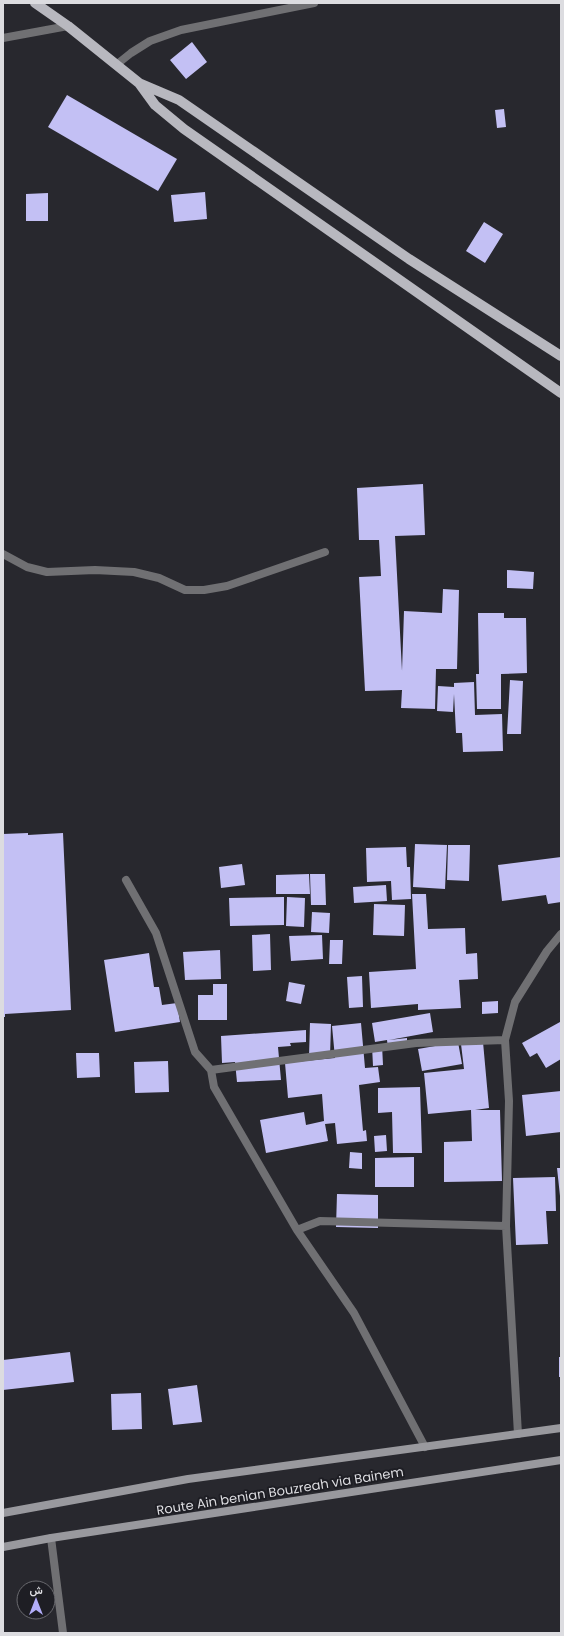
<svg xmlns="http://www.w3.org/2000/svg" width="564" height="1636" font-family="Poppins,Vazirmatn,sans-serif">
  <rect width="100%" height="100%" fill="#28282e"/>
  <path fill="#c3c0f4" d="M192,42L207,62L186,79L170,60Z
    M67,95L177,159L158,191L48,127Z
    M504,109L506,127L497,128L495,110Z
    M205,192L207,219L174,222L171,195Z
    M48,193V221H26V194Z
    M484,222L503,234L485,263L466,251Z
    M423,484L425,535L395,536L402,671L404,611L442,613L443,589L459,590L457,669H436L435,709L401,708L402,690L365,691L359,577L381,576L379,540H359L357,488Z
    M507,570L534,572L533,589L507,588Z
    M478,613H504V618H526L527,673L501,674V709H477L476,674H479Z
    M510,680L523,681L521,734H507Z
    M474,682L475,715L502,714L503,751L463,752L462,733H456L454,694L453,712L437,711L438,686L454,687V683Z
    M28,833V835L63,833L71,1010L5,1014V1017H3V834Z
    M415,844L447,845L445,889L413,887Z
    M448,845H470L469,881L447,880Z
    M406,847L407,867H410L411,899L392,900L391,881L367,882L366,848Z
    M561,857V902L548,904L546,895L502,901L498,865Z
    M242,864L245,885L221,888L219,867Z
    M309,874L310,894H276V875Z
    M310,874H325L326,905H311Z
    M386,885L387,901L354,903L353,887Z
    M412,894H426L428,929L465,928L466,954L477,953L478,979L459,980L461,1008L418,1010V1004L371,1008L369,972L416,969Z
    M284,897V925L230,926L229,898Z
    M287,897L305,898L304,927L286,926Z
    M374,904L405,905L404,936L373,935Z
    M312,912L330,913L329,933L311,932Z
    M270,934L271,970L253,971L252,935Z
    M322,935L323,959L291,961L289,936Z
    M330,940H343L342,964H329Z
    M220,950L221,979L185,980L183,952Z
    M149,953L154,987H159L162,1005L177,1003L180,1022L115,1032L104,960Z
    M362,976L363,1007L349,1008L347,977Z
    M289,982L305,985L301,1004L286,1001Z
    M213,984H227V1020H198V995H213Z
    M498,1001V1013L482,1014V1002Z
    M430,1013L433,1032L389,1040L407,1038V1047L388,1048L387,1040L375,1042L372,1023Z
    M560,1022L561,1059L546,1068L537,1053L530,1057L522,1043Z
    M310,1023L331,1024L330,1057H309Z
    M361,1023L365,1068L378,1067L380,1082L359,1085L363,1131L366,1130L367,1141L337,1144L335,1123L325,1124L328,1141L266,1153L260,1120L304,1112L306,1125L324,1121L322,1094L288,1098L285,1063L335,1058L332,1026Z
    M306,1030V1042L290,1043L291,1046L278,1047L281,1080L237,1082L235,1062L222,1063L221,1036Z
    M458,1042L462,1064L422,1071L418,1049Z
    M483,1042L489,1108L475,1110H500L502,1181L444,1182V1142L472,1141L471,1110L428,1114L424,1073L464,1069L461,1044Z
    M382,1045L383,1065L373,1066L372,1046Z
    M76,1053H99L100,1077L77,1078Z
    M168,1061L169,1092L135,1093L134,1062Z
    M420,1087L422,1153H393L392,1112L378,1113V1088Z
    M561,1091V1132L526,1136L522,1095Z
    M386,1135L387,1151L375,1152L374,1136Z
    M350,1152L362,1153V1169L349,1168Z
    M414,1157V1187H375V1158Z
    M557,1168H561V1196H560Z
    M555,1177L556,1211H546L548,1244L516,1245L513,1178Z
    M337,1194L378,1195V1228L336,1227Z
    M70,1352L74,1382L3,1390V1360Z
    M559,1357H561V1377H559Z
    M197,1385L202,1422L173,1425L168,1389Z
    M141,1393L142,1429L112,1430L111,1394Z"/>
  <g fill="none" stroke-linecap="round" stroke-linejoin="round">
    <path stroke="#707073" stroke-width="8" d="M3,554L27,567L47,572L95,570L134,572L159,578L185,590H204L227,586L325,552"/>
    <path stroke="#707073" stroke-width="8" d="M126,880L156,933L195,1052L211,1070L214,1087L297,1230L354,1313L425,1447
      M211,1070L416,1043L505,1040
      M297,1230L320,1221L506,1226
      M518,1434L506,1226L509,1101L505,1040L515,1002L547,951L561,934
      M51,1538L63,1633"/>
    <path stroke="#707073" stroke-width="8" d="M3,38L68,26
      M116,65L131,53L150,41L181,30L314,3"/>
    <path stroke="#99999e" stroke-width="8" d="M3,1513L188,1479L561,1428
      M3,1547L51,1538L561,1460"/>
    <path stroke="#b8b8bf" stroke-width="10" d="M35,3L68,26L139,83L155,105L184,129L561,393
      M139,83L179,100L409,259L561,356"/>
  </g>
  <g text-anchor="middle" dominant-baseline="central" stroke-width="4" stroke-linejoin="round" paint-order="stroke">
    <g font-size="13" fill="#dcdce0" stroke="#1e1e24">
      <text transform="translate(280 1491) rotate(-9)">Route Ain benian Bouzreah via Bainem</text>
    </g>
  </g>
  <rect width="564" height="1636" fill="none" stroke="#dcdce0" stroke-width="8"/>
  <g transform="translate(36 1600)"><circle r="19" fill="#1e1e24" stroke="#6a6a6f"/>
  <path d="M0-3L7 15L0 10L-7 15Z" fill="#b2adf9"/>
  <text y="-6" font-size="11" font-weight="bold" text-anchor="middle" fill="#dcdce0">ش</text>
  </g>
</svg>
